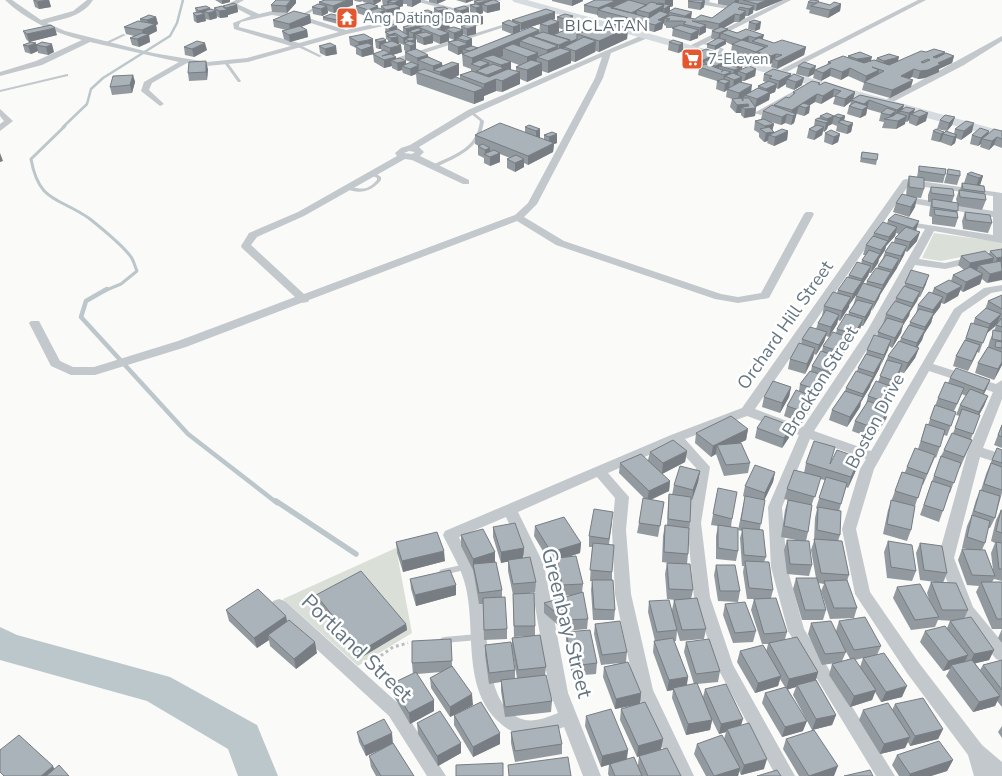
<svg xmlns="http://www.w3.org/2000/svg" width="1002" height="776" font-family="'Nunito Sans',sans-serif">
  <rect width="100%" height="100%" fill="#fafaf8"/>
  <path fill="#dadfd7" d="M934,233L1002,242V249L941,261L922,258Z
    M396,548L412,633L358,666L283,599Z"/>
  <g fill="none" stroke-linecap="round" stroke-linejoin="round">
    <path stroke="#bbc7cb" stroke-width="2.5" d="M63,127L87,104L91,89L103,78L170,36L177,23L183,0"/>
    <path stroke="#bbc7cb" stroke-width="3" d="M65,126L31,159C39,204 60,197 90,219C100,227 124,247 131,257C134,261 135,267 137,271L121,284L104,291"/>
    <path stroke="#bbc7cb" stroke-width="4.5" d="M107,289L86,301L81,317L188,434L277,503"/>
    <path stroke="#bbc7cb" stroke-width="5.5" d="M276,501L356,554"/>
    <path fill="#bbc7cb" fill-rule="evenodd" d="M0,627L17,635L170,677L257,725L278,776H238L228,749L147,701L0,660Z"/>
    <path stroke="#bbbfc2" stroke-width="3" stroke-dasharray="3 3" stroke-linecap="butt" d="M366,666L393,647L408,643"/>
    <path fill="#c3c8cc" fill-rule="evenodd" d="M319,5L322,6L300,18L297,17Z
      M592,20L595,21L566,32L563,31Z
      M123,34L126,35L105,45L102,44Z
      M700,41H702L724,49L718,57H716L715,56L720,49L700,43Z
      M296,44H298L322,56L319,57L296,46Z
      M226,63H228L241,81L240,82H238L225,64Z
      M67,74H68V76L0,92V90Z
      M470,111H472L484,121C481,148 458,157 436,167H432V165C454,155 477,148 480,121L470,113Z
      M371,173H375L381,177V180C372,192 358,195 345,188C358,185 364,195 377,180V178L371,175Z
      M466,564L469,565L470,567L469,569L443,575L440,574L439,572L440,570L443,569Z
      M478,634L481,635L482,637L481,639L478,640L444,643L441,642L440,640L441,638L444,637Z"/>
    <path fill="#c3c8cc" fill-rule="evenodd" d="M5,0H12L41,20L73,11L87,0H93C83,16 64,19 47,23L65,31L153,53L207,62L247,58L291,46L234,29L233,23L251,16L230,5V3L236,0H244L237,4L259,14L272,11L299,15L346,30L445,9L411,0H424L453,8L490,0H502L347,34L248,62L207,66L187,63L152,83L149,90L164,104L160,106L141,91L144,82L179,62L90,42L42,65L0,76V72L36,61L82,40C54,33 26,20 5,0ZM272,15L298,19L339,32L299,43L239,27V25L241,22Z
      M704,0H710L709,2L747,10L744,12L705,5L702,3Z
      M783,0H791L692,50L685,48Z
      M918,0H926L781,75L774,73Z
      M515,21L520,22L403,60L396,58Z
      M645,34H648V38L611,53L603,78L537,204L524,217L564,241L721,294L738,297L761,293L804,214L806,212H812L814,214L769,298L738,303L715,299L556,245L517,221L309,300L308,302L301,303L186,347L95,375H71L51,366L29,323L31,321H39L60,361L73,367H94L178,341L295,297L242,248L241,246L249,233L298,212L397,156L395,153L401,148L410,145L468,110ZM602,57L595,78L528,203L515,215L304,294L251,245L257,237L304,216L405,159L412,160L463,184H469V180L420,156L424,152L419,147L474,114ZM409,151L415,152L412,154L404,153Z
      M1002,36V41L964,65L887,105L880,103Z
      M805,85L812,87L761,115L754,113Z
      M0,109L13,121L0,131V124L4,121L0,116Z
      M906,179L1002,193V243L934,231L919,259L945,263L1002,250V256L945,269L915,265L879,331L814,431L871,451L954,309L984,288L1002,285V291L991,293L962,313L933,364L996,384L1002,380V399L983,448L1002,454V464L980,457L954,558L973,607L1002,642V661L996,659L960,614L938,558L968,450L993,392L929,371L874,469L856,529L870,592L919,663L982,745L1002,762V776H974L968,755L907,673L855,594L842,529L860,469L866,459L810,439L782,507L787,567L804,629L895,776H876L788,631L771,567L768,507L799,435L747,416L685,439L710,467L701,523L710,597L733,665L795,776H776L717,667L694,597L687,523L696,468L674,444L608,473L629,497L626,530L631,594L653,690L694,776H676L635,690L615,594L612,530L615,498L597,477L518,512L544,565L568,693L601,776H583L564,727C553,731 542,735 530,736C519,736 507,730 499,722C462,688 476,632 466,588C462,569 451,552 443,535L445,531L671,435L742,408L903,180ZM909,185L993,196V211L901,196ZM898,201L993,217V235L896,220V224L925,229L867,331L803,427L755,409ZM506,517L528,565L550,693L558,713C549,717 535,722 525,720C481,710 489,623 482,589C478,571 467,554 459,537Z
      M279,599L285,601L401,706L446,776H427L389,716L273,609L271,605L273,601Z"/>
    <path fill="#d6dbdf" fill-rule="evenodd" d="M512,0H527L1002,131V139L514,2Z"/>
  </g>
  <path fill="#929a9f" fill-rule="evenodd" d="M33,0H49L51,7L39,9L35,7Z
    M215,0H230V2L222,4Z
    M276,0H296V3L287,13L272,12L271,5Z
    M354,0H381V1L374,5L378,8L381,9V6H383L382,0H421V2L412,7L407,6V4H403V6L400,7V14L386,17L385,16V18L372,21L366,19V16L357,13L356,6L367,3L363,2V1L360,2L355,1Z
    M429,0H446L437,4L429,2Z
    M456,0H474L466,3Z
    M552,0H583V1L572,6L552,1Z
    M595,0H673V6L670,7V12L695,19L712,18L728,6L718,4V0H783L756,11L753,10V13L748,16H745V18L739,22H734L724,28L728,30L774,43L806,47L804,55L777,69L771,67L772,63L770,64L756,59V58L754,59L731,52L732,45L726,42V44L715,50L707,48V44L715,40L711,38L712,31L714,30L706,28V32L698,35V38L690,41L672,36L673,28H666V26L664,25V23L663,24L662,29L654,32L598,17V15L584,12V5Z
    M705,0L704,7L700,10L688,8V1Z
    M474,1H496L500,10L487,13L483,11V13L478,15L483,24L475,26L476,34L467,36L463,34V35L472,39V46L478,48L512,34L502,30V23L512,22V20L555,19L553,20L557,21V17L565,14L573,27L571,28L583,32H597L628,28L627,39L599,52L596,51L595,52L575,62L571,61V63L548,73L542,71V75L527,82L520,79V84L502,92L496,91L484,96V100L474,104L417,84L416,74L411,76L403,73L402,70L398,71L392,68V66L384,68L374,62L373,54L362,57L356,54V48L350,45L349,37L373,46L374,54L382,51L381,49H379L376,48L375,40L388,42V40L386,39L385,26H397V29L403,32V27L410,25V22L408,20V13L421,18V11L432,12V19L425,21V24L426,25L433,27V17H436L434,16V8L454,13V9L469,14L472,13L470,12V5L474,4ZM466,16V22L472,25L461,26V29L450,28L447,20L452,22L456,21V17L460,18ZM540,24L539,33L520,31V30H521ZM559,28L564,30L559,32ZM449,38L454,40L448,42V50L458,55L463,53L462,54L463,66L471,69V71L460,75V79L453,78L459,75L416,49V40L417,39V42L424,45L433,43V41L440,44L449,41ZM399,43L404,45V50L407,52H405V60L411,62L406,64L396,59V57L392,55L402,52ZM511,62L519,65L516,67V71L511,70Z
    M319,2L353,5L334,13L328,11V13L322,16L313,14L312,7L319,4Z
    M808,2L830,5L841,4L840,11L828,18L809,13L810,10L806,9Z
    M237,5L238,12L228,15V17L220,18L216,16L217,18L210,20L205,19L206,21L197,23L194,21L193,13H196L195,8L210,9L214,10V8L223,7V6Z
    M310,15L311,23L301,27L307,30L308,37L290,42L284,39L282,31L286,30L274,27L273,20Z
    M156,17L158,24L156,25L157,31L149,35L150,42L139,47L132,45L130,38L134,36L126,34L124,27L140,21V19Z
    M323,17L345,21L338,24L323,20Z
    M754,20L760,29L755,31L748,29L749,22Z
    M23,31L57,35L29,42L26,39Z
    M42,42L54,52L48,55L38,53V51L31,54L25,52L23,45H36Z
    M669,42L683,43V51L678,53L668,50Z
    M319,46L337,54L326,56L320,53Z
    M184,47L207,50L194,57L185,55Z
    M684,51L699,52L718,56L732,61H743L742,69L740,71L756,69L755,76L744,81H742V82L751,92L758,88V86L766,82L763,81L764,74H791L790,77L802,85L794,90L786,87V84L778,89L776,88L775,92L770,94L769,100L756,107L755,116L744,118L741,115V113H736L730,107L732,99L726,97L727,90L724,92L716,89L717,81L698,75L699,69L687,65L683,59Z
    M926,52L954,56L952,63L939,69V72L925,78L918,79L912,77L910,78L911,87L890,98L862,90L864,83L848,76L841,80L830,76L821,81L813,78L814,74L808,77L796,74L798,66L816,70L827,65L828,62L848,58V56L871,61L876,60L877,58L898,61Z
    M208,69L207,80L189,81L188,73Z
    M133,75L135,82L132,93L112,95L110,87Z
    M820,85L855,92L853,99L860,95L904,105L903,108L914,113L926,121L916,126L909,123V120L907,122L905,121V124L896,129L882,128L884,122L879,121L881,113L867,109L866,115L860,118L847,114L849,106L850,105L851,101L844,107L833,104L835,97H833L821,104L815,102L810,105L809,113L804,116L797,114V113L796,114L794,123L791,125L785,123L781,125L771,122L774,124L772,130L774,132L788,131L787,140L774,146L767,143L768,141L764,142L759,137V133L754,130L755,121L761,119L763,111L774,106V105L789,98L793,95V92Z
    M820,116H834L832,124L828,126L827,129L824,132L823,131L822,135L814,140L807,138L809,129L814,126L815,120L819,118Z
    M834,116H845L844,121L853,123L851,132L847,134L836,131L837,126L832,124Z
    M955,117L952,125L947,131L937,129L940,120Z
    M525,127L540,129L539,138L544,140V135L552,132L557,143L554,144L553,152L528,165L524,163V167L515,172L507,168V159L510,158L500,154V162L490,166L484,163V158L478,155V146H479L475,144V135L525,132Z
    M955,129L972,132L961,140L956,138L955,143L951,146L940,142L941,141L939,142L931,140L933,131L944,132V133L954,134Z
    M989,131L988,134L1002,131V148L994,145L989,150L980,147L981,144L978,146L970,144L972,135Z
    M825,133L840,134L838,142L832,145L824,142Z
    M862,152L878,154L876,165L860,162Z
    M919,166L945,175L943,183L924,181V189L921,198L910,197L915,207L909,217L893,212L896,203L906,196L907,185L909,176L917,177Z
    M948,169L960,176L957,185L944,183Z
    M967,174L983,176L980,185L985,192L984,193L986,200L982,210L958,206L957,212L958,218L955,227L932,224V217L929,216L930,208L931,202H928V195L931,187L954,196L952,202L957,203L956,199L959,190H960L962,183H964Z
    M965,212L992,223L988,233L963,229L962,221Z
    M895,214L916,231L917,241L907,252L905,251L904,255L898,266L897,268L880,295L879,298L871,311L870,314L863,326H861L860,329L851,344H849L848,348L838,362H837L836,367L826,382L825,387L815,401L813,400L811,407L802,423L784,416L787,406L799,391L800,384L811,371L812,366L822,351L823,346L836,333L837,329L848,315L849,312L853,306L856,296L857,293L850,304H849V307L840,321L838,320L837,324L829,337L826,336L824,342L816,355L814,354L813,358L805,374L788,369L790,359L801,344L802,339L816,329L818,323L823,316H822L824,306L837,293L838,290L848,277L849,275L861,264L862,260L866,255H863L866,245L873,236L874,233L887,224L888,220ZM896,233L899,234L895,238L894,242L885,252L883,258L877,268L867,281L866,284L863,283L868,276L869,273H871L878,263L879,259L885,250L886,246L895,236Z
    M1002,249L987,283L982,279L980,284L963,292L960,290L958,296L944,304L941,303L940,307L933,316L931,323L924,334L922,340L917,347L919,348L915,358L904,373L900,372L885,407L889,409L886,419L873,439L852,431L855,421L866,404L868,396L878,382L888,356L900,341L901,338L909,326L910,322L916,314L918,305L932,293L934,288L951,281L953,275L964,270L958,265L961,256L989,254L990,251Z
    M905,283L926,284L920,297H919L917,301L910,312L909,316L903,325L901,333L892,348L889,346L879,369L871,384V383L870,387L861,402L860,407L847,427L829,420L832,410L845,391L846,388L857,371L858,368L866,354L867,350L877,336L878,332L883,324L886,314L895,302L896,298L904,287Z
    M1002,295V365L994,380L975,373L978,363L988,347L990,340L996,326L986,334L979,353L977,352L968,371L953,366L956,356L965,340L971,323L973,324L975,318L985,310L988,301Z
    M950,378L990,380L984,394L988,396L984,406L979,415L971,439L972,440L960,468L959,467L950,493H949L939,522L920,515L941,456L953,433L960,416L956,415L960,405L966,396L962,394L954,411L956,412L947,436L944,435L936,458L935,457L923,485L922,484L915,506L911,530L907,541L883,534L888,510L902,472H905L907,467L918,449L926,424L928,425L938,398L948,383Z
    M791,387L789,397L780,413L762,407L764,397Z
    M1002,424V448L994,445Z
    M792,426L790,436L782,448L755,438L757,428Z
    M748,429L746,440L740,443L750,463L748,473L724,476L716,454L711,457L695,443L696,433Z
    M997,448L1002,450V493L995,518L990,528H988L985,543L982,550L993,570L991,553L995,543L991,541L996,520L1001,510H1002V581L994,579L992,582L1002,583V643L998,638L1002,629H992L976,592L979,586L967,585L958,560L962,549H967L962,548L967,526L971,517L976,500L981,490L986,474Z
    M687,451L685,462L662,474L670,481L669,491L651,500L664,502L658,537L637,533L639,523L645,499L619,473L620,463L648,460L650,452Z
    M806,463L830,464L857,468L848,488L846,487L839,511L840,535L838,541L849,575L847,581L857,608L854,618L830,619L821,591L824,584L818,583L826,610L823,620H802L793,589L796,578H816L811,550L814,541L815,518L817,509L816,508L825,480L820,479L811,507L808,532L806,541L812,565L809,576L787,574L784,550L787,540H796L781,537L785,510L788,500L784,499L787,489L804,473Z
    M700,471L698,482L692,500H691L690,522L689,530L688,554L687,564L693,590L691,599L706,629L704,639L680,641L677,631L676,641H674L688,677L687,685L694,684L684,652L686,642L720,671L718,682L697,684L703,697L705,689L741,725L764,769L741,775L739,771L738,776H706L694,754L697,744L724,739L726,732L719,734L712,720L710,730L686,735L672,698L673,690L667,691L653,652L654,641H655L648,612L649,601L672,610L674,600H675L667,599L665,574L667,563L676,564L662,562L663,536L665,525L667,526L668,505L669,494L672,495L674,485Z
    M775,472L773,482L764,500L760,529L766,557L764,562L773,590L771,598L787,632L785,639L818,672L816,680L836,715L832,725L812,730L793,695L796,687L788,689L803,731L782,737L762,703L765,693L785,687L780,679L778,686L755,693L737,662L740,651L766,652L768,644H762L751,610L754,599H747L743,572L744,566H742L740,538L742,531L738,530L745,497L743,496L745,486Z
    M718,488L732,519L731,527L738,551L736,561L716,559V536L718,526L711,525Z
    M612,523L609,544L612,572V580L615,610L614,620H593L591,590L592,581H590L592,547H589V536Z
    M535,526L581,543L580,553L571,556L583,584L582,592L588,619L587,629L565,631L544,613V603L571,595L562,596L556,568L557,561L550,563L534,536Z
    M493,527L524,548L523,558L536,582L535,592L524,594L535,626V635L546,667L545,675L552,701L551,712L505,717L501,691V682L489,684L485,655V645L515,670V679L517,678L512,649V638L528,636L514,637L513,595L508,571V561L501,563L493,537Z
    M461,535L495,552V562L502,590V597L507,629V639L484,640L483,604H479L474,575L473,570L461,546Z
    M888,541L916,571L912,581L887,578L884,552Z
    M396,542L445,561L403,572L397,553Z
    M920,543L947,573L943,583L968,610L964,619L994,650L989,660L975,663L980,670L983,665L1002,660V707L997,701L995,706L973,712L946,676L950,669L943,671L920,642L925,631L947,628L950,621H954L938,620L935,627L911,630L893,598L897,587L930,602L927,593L931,582H935L920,580L916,553Z
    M716,565L740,591L738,602L718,601L714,575Z
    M410,579L456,595L416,606L411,589Z
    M316,595L406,624L407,630L362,657L317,600Z
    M725,604L756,631L753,642L733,643L723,615Z
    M226,610L287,621L317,653L296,669L270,646L269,640L257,648L229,621Z
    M839,621L881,646L877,655L902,697L881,702L875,692L872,700L850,707L829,675L832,664L836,663L822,665L808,634L811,623L836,631ZM843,646L850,659L842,661L846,652ZM863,658L860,667L855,660Z
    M595,624L627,652L626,662L641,693L640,704L615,709L603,677L604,667L620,663L601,665L594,634Z
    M566,632L597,663L596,674L572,676L566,642Z
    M451,639L452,666L473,705L458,713L500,744L473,757L454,725V715L450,717L431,688L430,678L441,672L417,674L434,711L410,724L393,695L391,684L413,674L412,663Z
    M895,704L943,729L938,739L910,746L908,742L905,748L880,754L859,720L863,710H892Z
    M621,709L663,739L661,749L681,776H609L608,774L609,764L601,767L585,726L586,716L628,750L627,759L638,765L639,756L637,757L620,720Z
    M417,723L461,753L438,766L418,734Z
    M1002,726V738L998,732Z
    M357,732L393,743L414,776H376L371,767L369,756L390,745L366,756L359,742Z
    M511,732L562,744V754L515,762L511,743Z
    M786,739L834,776H799L783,749Z
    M897,755L953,760L947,771L931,776H899L892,765Z"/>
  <path fill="#777d82" d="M49,0L51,7L39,9L37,2Z
    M222,0H230V2L222,4Z
    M291,0H296V3L287,13L286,6Z
    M347,0H353V5L334,13L333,6Z
    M373,0H381V1L374,5Z
    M389,0H403V6L400,7V14L386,17V10L394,8V3L389,2V7L388,8L387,1Z
    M412,0H421V2L412,7Z
    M437,0H446L437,4Z
    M466,0H474L466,3Z
    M494,0H496V4L500,3V10L487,13V6L482,4L483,13L477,15L476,8H478V3Z
    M572,0H583V1L572,6Z
    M613,0H627L611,9L598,10V15L597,16L598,8Z
    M665,0H673V6L670,7V12L664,16Z
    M705,0L704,7L700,10L701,3Z
    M735,0H739L738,5L734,8Z
    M767,0H783L756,11L757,4Z
    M841,4L840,11L828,18L830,10Z
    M237,5L238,12L228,15V17L220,18L219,11L227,10L226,8Z
    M664,5L663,16L648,23L649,13Z
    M327,6L328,13L322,16L321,9Z
    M378,6V12L385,11V18L372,21L371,14L368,13V10Z
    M754,6L753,13L748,16L749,9Z
    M210,8L211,12L216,11L217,18L210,20L208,13L204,11L206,21L197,23L196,16L200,15L199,11Z
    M469,8V15H466V16L460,18V11Z
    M448,9V14L445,12V17L438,18V11Z
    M637,10V14L628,18V14Z
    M746,11L745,18L739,22L740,15Z
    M432,12V19L425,21L426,31L418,27V31L422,30V37L416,34V51L410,53V41L413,40V33L409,31V36H407L406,29L418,26V22L412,19V16L419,14V21L424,20V14Z
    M555,12V19L521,30V23Z
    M692,12L691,19L684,22L685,16Z
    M456,14V21L452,22L451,15Z
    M669,14V19L665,18L664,23L663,24L662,29L654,32L655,25L658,20Z
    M735,14L734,22L718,31L719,24Z
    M310,15L311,23L290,31L289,24Z
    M573,16V27L565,30V19Z
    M156,17L158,24L156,25L157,31L149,35L150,42L139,47L137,39L143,37L142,30L148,27L147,20Z
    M345,17V21L338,24L337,20Z
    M447,17V24L449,23L450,31L445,29V32L441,33L440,26L439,25L438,20Z
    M483,17V24L475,26V19Z
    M559,22V32L548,37V26Z
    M761,22L760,29L755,31L756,24Z
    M520,25V32L513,34V27Z
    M706,25V32L699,36L700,28Z
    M397,26L398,33L395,34V37H398L399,44L392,46L389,28Z
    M476,26V34L467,36V29Z
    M55,28L57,35L29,42L27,34Z
    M628,28L627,39L599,52V41Z
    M728,29L727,35L721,33L720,39L718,40L719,33Z
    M307,30L308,37L290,42L289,35Z
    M463,30V38H457V40H454V33Z
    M539,30V38L532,36V43L520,41V49L503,48V56L490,61L482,58L483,65L472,64V58Z
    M699,30L698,38L690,41L691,34Z
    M449,33V41L440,44V36Z
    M433,35V43L424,45L423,38Z
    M764,35L762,42H755V38Z
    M409,36V41L405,39V43H404V45L403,38Z
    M749,36L748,44L740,47L741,40Z
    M373,39V46L359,48L358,42Z
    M472,39V46L463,49V53L458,55V47L466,45V41Z
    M577,39V43L565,48L564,47L563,54L559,56V45L570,40Z
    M386,40L387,47L381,44V49H379V42Z
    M726,40V44L715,50V46Z
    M596,41L595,52L575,62V51Z
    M36,43L38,51L31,54L28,46Z
    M205,43L207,50L194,57L192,49Z
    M683,43V51L678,53L679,45Z
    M52,44L54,52L48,55L46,47Z
    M401,45L402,52L390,56L396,57V63L391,60L392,66L384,68V60L382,56L390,53V48Z
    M336,46L337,54L326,56L325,49Z
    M373,46L374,54L362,57L361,50Z
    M558,46L557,57L546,61L547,50Z
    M765,47L757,52L756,58L754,59L756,52Z
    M806,47L804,55L777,69L778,61Z
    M571,51V63L548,73V61Z
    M945,52L943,60L933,57Z
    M538,53V58L537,57L536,65L527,69V57Z
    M719,53L718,61L703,62L702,68L700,67L701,61Z
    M776,54L775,60L773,59L772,63L770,64L771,56Z
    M428,55L429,63L418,60L419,73L416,72V74L411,76L410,69L418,65L417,58Z
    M954,56L952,63L939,69V72L925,78L918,79L920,71Z
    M872,57L870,64L855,67L857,59Z
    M899,57L897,65L883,68L884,61L891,59Z
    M733,59L732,66H719V72H714L715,66Z
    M206,61L208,69L207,80L206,72Z
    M406,61V67L402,66V70L398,71L397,63Z
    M743,61L742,69L740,70L739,72L738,71V76L733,78L734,70L733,66Z
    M511,62V73L520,72V84L502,92V81L496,79V91L484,96V100L474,104V92L484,88V84L487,83V75L480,73V67L489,63V74L501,70V65Z
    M442,63L443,70H433V74V66Z
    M542,63V75L527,82V70Z
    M459,64V75L445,82L441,80L440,72Z
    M816,66L814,74L808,77L810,69Z
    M831,68L830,76L821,81L823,73Z
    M850,68L848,76L841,80L842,72Z
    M756,69L755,76L744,81L746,74Z
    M914,69L912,77L899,84L901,76Z
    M879,70L878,78L865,82L866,76Z
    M731,72L730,78L725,76L724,83H723L724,75Z
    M791,74L790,80L787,79L786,84L778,89L779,81Z
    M133,75L135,82L132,93L130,85Z
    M742,77L741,85L733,88L734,80Z
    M804,78L802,85L794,90L796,82Z
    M913,80L911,87L890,98L892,90Z
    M730,81L729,89L724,92L725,84Z
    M777,84L775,92L770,94L769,100L755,107L757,99L766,95V89Z
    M752,85L751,93L745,95L744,97L738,101L739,93Z
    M834,89L833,97L821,104L823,96Z
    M855,92L853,100L844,107L845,99Z
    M817,94L815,102L805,108L799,106L794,123L791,125L793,116H791L792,110Z
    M869,100L866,115L860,118L864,104Z
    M748,104L747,109L756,108L755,116L744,118L745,109L742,107L741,113H736L737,105Z
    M810,105L809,113L804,116L806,108Z
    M904,105L902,111H900L898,116L895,118L897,110Z
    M915,109L913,115L911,114L909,120L907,122L909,113Z
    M896,111L894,119L889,120L890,115Z
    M928,113L926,121L916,126L919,117Z
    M787,114L785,123L781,125L782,117Z
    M834,116L832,124L828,126L827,129L824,132L827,119Z
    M845,116L843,124L839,123L840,118Z
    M907,116L905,124L896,129L898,121Z
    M955,117L952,125L947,131L949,123Z
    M853,123L851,132L847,134L848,126Z
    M974,123L972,132L961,140L964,131Z
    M774,124L772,132H774L769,135L768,141L764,142L766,133L764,132L765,126Z
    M824,127L822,135L814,140L816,132Z
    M540,129V138L536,140V131Z
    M788,131L787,140L774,146L775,137Z
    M989,131L986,139H982L981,144L978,146L981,138Z
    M944,132L941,141L939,142L941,134Z
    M557,134V143L554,144L553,152L528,165V156L549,146V137Z
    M840,134L838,142L832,145L834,137Z
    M957,135L955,143L951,146L954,137Z
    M997,137L994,145L989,150L992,141Z
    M490,148V157L485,155V150Z
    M0,153L3,161L0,162Z
    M500,153V162L490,166V157Z
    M524,159V167L515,172V163Z
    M983,176L980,185L976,187L979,178Z
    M917,198L915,207L909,217L911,207Z
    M919,221L916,231L910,237L913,228Z
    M897,227L895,236L886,246L885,250L879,259L878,263L871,273L873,264L880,254L881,250L888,241L889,237Z
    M920,232L917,241L907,252L910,242Z
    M907,246L904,255L898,266L901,256Z
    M1002,257V266L994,267L997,258Z
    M994,258L991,267L979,265L977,270L967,272L970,263Z
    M899,259L897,268L889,280L892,270Z
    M871,266L868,276L860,288L862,279Z
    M1002,271V280L987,283L990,274Z
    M891,272L888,282L880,295L879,298L872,311L875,302L882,289L883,285Z
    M983,274L980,284L963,292L966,282Z
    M929,275L926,284L920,297L923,288Z
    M862,281L859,291L850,304L853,294Z
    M962,286L958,296L944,304L947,294Z
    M920,292L917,301L910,312L909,316L903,325L901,333L892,348L895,338L900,328L903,320L911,308L913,303Z
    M851,297L849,307L840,321L842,311Z
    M943,297L940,307L933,316L931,323L924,334L922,340L914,353L917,343L923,333L925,327L930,318L933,310Z
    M873,304L870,314L863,326L865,317Z
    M1001,314L997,324L986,334L990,324Z
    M839,315L837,324L829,337L831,327Z
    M863,319L860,329L851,344L854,334Z
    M827,332L824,342L816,355L819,345Z
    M850,338L848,348L838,362L841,352Z
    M891,340L888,350L881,365L884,355Z
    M980,345L976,355L968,371L972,361Z
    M815,348L813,358L805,374L807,364Z
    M919,348L915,358L904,373L908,363Z
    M838,357L836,367L826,382L829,372Z
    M882,359L879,369L871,384L874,373Z
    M1002,362V365L994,380L998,369Z
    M902,364L899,374L892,391L895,381Z
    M828,377L825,387L815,401L818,390Z
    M873,377L870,387L861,402L860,407L847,427L850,417L862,398L863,394Z
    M990,380L986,390L980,401L984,391Z
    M791,387L789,397L780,413L782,403Z
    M893,387L890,397L883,412L886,402Z
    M988,396L984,406L975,422L979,412Z
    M814,397L811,407L802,423L805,412Z
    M889,409L886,419L873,439L877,429Z
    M792,426L790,436L782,448L784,438Z
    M748,429L746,440L720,452L717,445L716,454L711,457L713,446Z
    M687,451L685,462L662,474L663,463Z
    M860,458L857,468L848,488L851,477Z
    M700,471L698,482L692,500L693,490Z
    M775,472L773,482L763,503L765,493Z
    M670,481L669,491L647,501L649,491Z
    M581,543L580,553L557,560V558V561L550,563L551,552Z
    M524,548L523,559L501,563V552Z
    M444,551L445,561L403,572L402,561Z
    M495,552V563L473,564V570V559Z
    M456,585V595L416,606L415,595Z
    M286,616L288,626L268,635L269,640L257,648L254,638Z
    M406,624L407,630L362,657L361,651Z
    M315,642L317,653L296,669L294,659Z
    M994,650L989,660L969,665L974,654Z
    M968,655L963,665H951L950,669L943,671L948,661Z
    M818,672L815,683L797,685L796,687L786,690L789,679Z
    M781,676L778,686L755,693L758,683Z
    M688,677L686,687L673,688V690L667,691L669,680Z
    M907,686L902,697L881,702L886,692Z
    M876,690L872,700L850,707L854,696Z
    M641,693L640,704L615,709L616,699Z
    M472,694L473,705L450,717V707Z
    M1000,696L995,706L973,712L979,702Z
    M434,700V711L410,724L409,713Z
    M836,715L832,725L812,730L816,719Z
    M743,719L740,729H727L726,732L719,734L721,724Z
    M712,720L710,730L686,735L688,724Z
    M807,721L803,731L782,737L785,727Z
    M943,729L938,739L910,746L915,736Z
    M392,733L393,744L366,756L364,746Z
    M500,733V744L473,757V747Z
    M910,737L905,748L880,754L884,744Z
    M663,739L661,749L637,757L638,746Z
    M461,743V753L438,766L437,756Z
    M628,750L626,760L601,767L602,756Z
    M767,759L764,769L741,775L744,765Z
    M953,760L947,771L931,776H909L910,774Z
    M53,766L58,776H41Z
    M838,766L834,776H809Z
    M740,768L738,776H715Z"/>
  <path fill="#aab3b9" stroke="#777d82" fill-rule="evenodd" d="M34,0H48L37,2Z
    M276,0H291L286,6L271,5Z
    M325,0H347L333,6L319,2Z
    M392,0H400L394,3L389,2Z
    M481,0H495L500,3L487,6L482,4L492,0L478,3L474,1Z
    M595,0H612L615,1L598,8L584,5Z
    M629,0L647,5L631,13L611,8Z
    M690,0H704L701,3L688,1Z
    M743,0H767L757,4Z
    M811,0H813L819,1L815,3L808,2Z
    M651,2L664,5L649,13L637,10Z
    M734,2L754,6L749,9L740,7L738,9L746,11L740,15L735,14L719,24L706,21H692L706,25L700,28L683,24L686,22L682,21H666L670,19L665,18L671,15L695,19L701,15L712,18Z
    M819,2L830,5L834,2L841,4L830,10L811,6Z
    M234,3L237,5L226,8L223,6Z
    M369,3L378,6L368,10L356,6Z
    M659,3L670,5L664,9L663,8L664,5L656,4Z
    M318,4L327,6L321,9L312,7Z
    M395,4L400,7L386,10L381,6Z
    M476,4L482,6L476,8L470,5Z
    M206,6L210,8L199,11L195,8Z
    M222,6L227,10L219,11L214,8Z
    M464,6L469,8L460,11L454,9Z
    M607,6L649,18L660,11L669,14L658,20L663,21L655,25L598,10Z
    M444,7L448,9L438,11L434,8Z
    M379,8L385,11L371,14L366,12Z
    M675,8L692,12L685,16L668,12Z
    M211,9L216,11L208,13L204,11Z
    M546,9L555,12L521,23L512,20Z
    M428,10L432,12L424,14L421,11Z
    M294,11L310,15L289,24L273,20Z
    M449,11L456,14L451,15L445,12Z
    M201,12L204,14L196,16L193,13Z
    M415,12L419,14L412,16L408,13Z
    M474,13L483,17L475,19L466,15Z
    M331,14L345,17L337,20L323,17Z
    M565,14L573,16L565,19L557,17Z
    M149,15L156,17L147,20L140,19Z
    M442,15L447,17L438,20L433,17Z
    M417,16L425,20L418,22L410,18Z
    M551,19L559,22L548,26L540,24Z
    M442,20L449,23L440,26L433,23Z
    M509,20L520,25L513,27L502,23Z
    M754,20L761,22L756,24L749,22Z
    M138,21L155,24L142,30L124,27Z
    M422,22L425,24L406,29L403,27Z
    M393,24L397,26L389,28L385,26Z
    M469,24L476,26L467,29L461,26Z
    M614,24L628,28L599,41L577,34L589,29L597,32Z
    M51,25L55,28L27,34L23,31Z
    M427,25L449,33L440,36L418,27Z
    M680,25L699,30L691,34L672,28Z
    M300,26L307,30L289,35L282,31Z
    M454,27L463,30L454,33L445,29Z
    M531,27L539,30L472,58L462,54Z
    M721,27L728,29L719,33L712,31Z
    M418,28L422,30L413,33L409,31Z
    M570,28L583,32L577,34V39L570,42V40L553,35Z
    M398,29L409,36L403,38L395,33L390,35L385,32Z
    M746,29L764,35L755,38L749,36L741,40L721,33L728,30L737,33Z
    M426,32L433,35L423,38L416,34Z
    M543,32L570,40L559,45L532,36Z
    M142,33L149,34L137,39L130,38Z
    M364,34L373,39L358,42L349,37Z
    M395,35L398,37L391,38L387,36Z
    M463,35L472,39L466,41L457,38Z
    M530,36L558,46L547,50L520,41Z
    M411,37L416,39L410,41L405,39Z
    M584,37L596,41L575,51L564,47Z
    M383,38L386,40L379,42L375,40Z
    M718,38L726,40L715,46L707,44Z
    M759,38L774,43L782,40L806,47L778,61L773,59L782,55L776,54L771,56L757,52L768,46L752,41Z
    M458,40L468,44L458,47L448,42Z
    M673,40L683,43L679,45L669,42Z
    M742,40L765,47L756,52L732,44Z
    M197,41L205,43L192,49L184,47Z
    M392,41L401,45L390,48L381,44Z
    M410,41L416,44L410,46L404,43Z
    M31,42L36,43L28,46L23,45Z
    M42,42L52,44L46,47L36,45Z
    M330,43L336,46L325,49L319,46Z
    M368,43L373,46L361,50L355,46Z
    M513,44L538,53L527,57L503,48Z
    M472,46L478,48L470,51L463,49Z
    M560,48L571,51L548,61L537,57Z
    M416,49L428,55L417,58L405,52Z
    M689,49L699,52L706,49L719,53L701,61L688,57L684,51Z
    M934,49L945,52L933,57L936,58L946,53L954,56L938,63L941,64L928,70L920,71L914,69L901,76L913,80L892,90L864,82L884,71L872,67L879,70L866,76L850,68L842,72L831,68L823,73L815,70L831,63L828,62L843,56L864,63L874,60L889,65L921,51L926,52ZM928,59L930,60L923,63L921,62Z
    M384,50L390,53L382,56L391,54L396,57L384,60L373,54Z
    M860,52L872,57L857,59L848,56Z
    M889,54L899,57L891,59L884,61L877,58Z
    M493,55L511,62L501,65L482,58Z
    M721,55L733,59L715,66L703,62Z
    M428,57L442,63L433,66L418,60Z
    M400,58L406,61L397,63L391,60Z
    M737,59L743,61L733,66L740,68L734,70L719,66Z
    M480,60L489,63L480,67L471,64Z
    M531,60L542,63L527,70L516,67Z
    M206,61V72L188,73L189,62Z
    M411,62L419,65L410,69L402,66Z
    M452,62L459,64L440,72L433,70Z
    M804,62L816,66L810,69L798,66Z
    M493,64L504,68L487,75L476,71Z
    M705,64L723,70L721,72L724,70L731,72L724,75L699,67Z
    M749,66L756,69L746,74L738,71Z
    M424,69L451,79L456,77L484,88L474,92L416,72Z
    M508,69L520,72L502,81L496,79L484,84L460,75L472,71L489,77Z
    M773,69L791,74L779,81L769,78L772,76L764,74Z
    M733,73L742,77L734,80L725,76Z
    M794,74L804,78L796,82L787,79Z
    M133,75L130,85L110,87L113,76Z
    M723,79L730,81L725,84L717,81Z
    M769,81L777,84L766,89L758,86Z
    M812,81L820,83L818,84L820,85L825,82L855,92L845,99L835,96L841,91L834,89L823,96L817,94L792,110L774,105L786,97L789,98L795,93L793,92Z
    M740,82L752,85L739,93L727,89Z
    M758,88L770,92L757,99L745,95Z
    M860,95L904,105L897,110L869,100L864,104L851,100Z
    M741,98L743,101V98H749L756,108L745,109L742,107L749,106L748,104L737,105L732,99Z
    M855,102L868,106L862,110L849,106Z
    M803,103L810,105L806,108L799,106Z
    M772,105L796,114L793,116L787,114L782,117L763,111Z
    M906,107L915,109L909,113L900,111Z
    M887,108L896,111L890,115L881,113Z
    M920,110L928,113L919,117L911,114Z
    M827,113L834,116L827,119L820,116Z
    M897,113L907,116L898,121L884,119L893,116Z
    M838,114L845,116L840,118L834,116Z
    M945,115L955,117L949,123L940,120Z
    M818,118L829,121L826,123L815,120Z
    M764,119L774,124L765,126L755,121Z
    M842,120L853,123L848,126L838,122Z
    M966,121L974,123L964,131L955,129Z
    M500,123L554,143L528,156L475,135Z
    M529,125L540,129L536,131L525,127Z
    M817,125L824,127L816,132L809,129Z
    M769,127L774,132L766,133L760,129Z
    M980,128L989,131L981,138L972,135Z
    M782,129L788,131L775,137L769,135Z
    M936,129L944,132L941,134L933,131Z
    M994,129L1002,131V139L997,137L992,141L982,139Z
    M831,130L840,134L834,137L825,133Z
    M946,131L957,135L954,137L943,134Z
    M552,132L557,134L549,137L544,135Z
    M483,144L490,148L485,150L478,146Z
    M494,150L500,153L490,157L484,154Z
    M862,152L878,154L877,160L861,158Z
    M516,155L524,159L515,163L507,159Z
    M919,166L946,169L945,175L919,171Z
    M948,169L960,171V176L947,174Z
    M971,172L983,176L979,178L967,174Z
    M909,176L924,178V189L909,187Z
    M962,183L984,186L985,192L963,189Z
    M931,187L953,189L954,196L931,193Z
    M959,190L985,194L986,200L960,197Z
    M902,194L917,198L911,207L896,203Z
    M932,199L958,203V211L932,207Z
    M934,209L957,212L958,218L935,215Z
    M965,212L990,215L992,223L966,220Z
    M895,214L919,221L913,228L888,220Z
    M883,222L897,227L889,237L874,233Z
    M906,227L920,232L910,242L895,238Z
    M873,236L888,241L881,250L866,245Z
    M892,242L907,246L901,256L885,252Z
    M1002,249V257L997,258L990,251Z
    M869,250L880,254L873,264L862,260Z
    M985,251L994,258L970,263L961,256Z
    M886,255L899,259L892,270L878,266Z
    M1001,261L1002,271L990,274L979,265Z
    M857,262L871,266L862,279L849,275Z
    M970,267L983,274L966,282L953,275Z
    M876,268L891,272L883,285L867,281Z
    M911,270L929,275L923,288L905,283Z
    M847,277L862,281L853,294L838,290Z
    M949,280L962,286L947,294L934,288Z
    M863,283L882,289L875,302L856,296Z
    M904,286L920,292L913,303L896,298Z
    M833,292L851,297L842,311L824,306Z
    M929,292L943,297L933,310L918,305Z
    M1002,295V309L988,301Z
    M857,300L873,304L865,317L849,312Z
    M895,301L912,307L903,320L886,314Z
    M986,308L1001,314L990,324L975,318Z
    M919,309L934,313L925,327L910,322Z
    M826,310L839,315L831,327L818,323Z
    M846,314L863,319L854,334L837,329Z
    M887,318L904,323L895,338L878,332Z
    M1002,318V327L996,325Z
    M971,323L989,328L983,343L966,338Z
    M909,325L925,330L917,343L901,338Z
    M810,327L827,332L819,345L802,339Z
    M993,330L1002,332V341L992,339Z
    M833,332L850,338L841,352L823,346Z
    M874,335L891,340L884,355L867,350Z
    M965,340L980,345L972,361L956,356Z
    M899,341L919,348L908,363L888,356Z
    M996,341L1002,342V348L995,347Z
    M799,343L815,348L807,364L790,359Z
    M988,347L1002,352V362L998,369L978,363Z
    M821,351L838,357L829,372L812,366Z
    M866,354L882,359L874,373L858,368Z
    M887,360L902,364L895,381L880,376Z
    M956,368L990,380L984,391L950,378Z
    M810,371L828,377L818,390L800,384Z
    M856,371L873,377L863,394L846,388Z
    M773,381L791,387L782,403L764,397Z
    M876,381L893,387L886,402L868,396Z
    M945,382L964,388L957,404L938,398Z
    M970,389L988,396L979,412L960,405Z
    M796,390L814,397L805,412L787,406Z
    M845,391L863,397L850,417L832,410Z
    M868,401L889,409L877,429L855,421Z
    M935,405L956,412L951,426L930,419Z
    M962,409L980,415L973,434L955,428Z
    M731,416L748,429L713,446L696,433Z
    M765,416L792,426L784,438L757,428Z
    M926,424L945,430L940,447L921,441Z
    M1002,425V437L998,435Z
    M952,433L972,440L964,457L944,450Z
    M673,440L687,451L663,463L650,452Z
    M814,441L835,447L830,464L837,450L860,458L851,477L806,463Z
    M741,443L750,463L726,465L717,445Z
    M915,448L935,455L927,474L907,467Z
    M997,448L1002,450V463L992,460Z
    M641,454L670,481L649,491L620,463Z
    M941,456L961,463L954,483L934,476Z
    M991,463L1002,467V490L984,484Z
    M755,465L775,472L765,493L745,486Z
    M680,466L700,471L693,490L674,485Z
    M794,470L821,477L815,497L787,489Z
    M902,472L924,479L918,498L895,491Z
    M826,477L847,483L841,504L819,498Z
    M932,481L951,487L943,511L924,505Z
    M718,488L737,492L732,519L713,514Z
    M980,490L1000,496L995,518L974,511Z
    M669,494L691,497L690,522L668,519Z
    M745,496L765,500L761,524L741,520Z
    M643,498L664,502L660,526L639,523Z
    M788,500L812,505L808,532L784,526Z
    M891,500L915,506L911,530L887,524Z
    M818,507L841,511L840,535L817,530Z
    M594,509L613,512L609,539L589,536Z
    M1001,510H1002V533L996,531Z
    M972,515L990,521L985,543L967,537Z
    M564,517L581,543L551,552L535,526Z
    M515,523L524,548L501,552L493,527Z
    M665,525L689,528L688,554L664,552Z
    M718,525L738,528V551L718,548Z
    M742,528L763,530L766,557L744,555Z
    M483,529L495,552L473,559L461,535Z
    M437,532L444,551L402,561L396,542Z
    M814,539L842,541L849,575L821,573Z
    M787,540L809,541L812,565L790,564Z
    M888,541L912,545L916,571L891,567Z
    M996,542L1002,543V569H999Z
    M593,543L614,545L612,572L590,570Z
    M920,543L942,546L947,573L924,570Z
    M962,549L985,550L995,576L972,575Z
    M576,556L583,584L562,585L557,558Z
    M530,557L536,582L513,584L508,560Z
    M745,561L769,562L773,590L749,588Z
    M496,562L502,590L479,593L473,564Z
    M667,563L690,564L693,590L669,589Z
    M716,565H735L740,591H720Z
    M450,570L456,585L415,595L410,579Z
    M361,571L406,624L361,651L316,595Z
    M796,578H817L826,610H805Z
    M592,580H613L615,610L594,609Z
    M847,580L857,608H834L824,581Z
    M931,582L956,583L968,610H942Z
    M981,582H1002V619H997Z
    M920,584L939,617L915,620L897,587Z
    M258,589L286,616L254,638L226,610Z
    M583,592L588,619L565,620L544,603Z
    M534,593L535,626H514L513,594Z
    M505,597L507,629L484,630L483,598Z
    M697,598L706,629L682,630L674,600Z
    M776,598L787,632L764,634L754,599Z
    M669,600L677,630L657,632L649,601Z
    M745,602L756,631L735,633L725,604Z
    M865,617L881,646L854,650L839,621Z
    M971,617L994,650L974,654L950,621Z
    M289,620L315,642L294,659L268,635Z
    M620,621L627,652L602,655L595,624Z
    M831,621L846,652L825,654L811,623Z
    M945,626L968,655L948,661L925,631Z
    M590,630L597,663L573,666L566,632Z
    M540,635L546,667L518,670L512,638Z
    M797,637L818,672L789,679L769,643Z
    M673,638L688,677L669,680L654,641Z
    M451,639L452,661L412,663V641Z
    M709,639L720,671L696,674L686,642Z
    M511,642L515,670L489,673L485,645Z
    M763,645L781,676L758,683L740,651Z
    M884,653L907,686L886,692L863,658Z
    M854,658L876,690L854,696L832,664Z
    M972,660L1000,696L979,702L951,665Z
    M1002,660V690L983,665Z
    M628,662L641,693L616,699L604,667Z
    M452,666L472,694L450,707L430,678Z
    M416,672L434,700L409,713L391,684Z
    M546,675L552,701L505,707L501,680Z
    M816,680L836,715L816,719L797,685Z
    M697,683L712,720L688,724L673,688Z
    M726,684L743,719L721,724L705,689Z
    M786,687L807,721L785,727L765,693Z
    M923,698L943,729L915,736L895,704Z
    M481,702L500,733L473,747L454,715Z
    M645,702L663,739L638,746L621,709Z
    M888,703L910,737L884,744L863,710Z
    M611,709L628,750L602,756L586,716Z
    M440,711L461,743L437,756L417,723Z
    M384,719L392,733L364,746L357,732Z
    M749,723L767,759L744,765L727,729Z
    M558,725L562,744L515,751L511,732Z
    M814,730L838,766L809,776L786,739Z
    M19,735L53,766L41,776H4L0,772V750Z
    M722,735L740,768L714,776L697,744Z
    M939,741L953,760L910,774L897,755Z
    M393,743L414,776H381L369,756Z
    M667,748L681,776H648L639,756Z
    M568,757L571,776H509L508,765Z
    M634,757L642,776H615L610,764Z
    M503,763V776H456V765Z
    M59,765L69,776H46Z
    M777,770L781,776H757Z
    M870,770L873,776H844Z"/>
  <defs>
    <g id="temple-square" transform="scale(1.125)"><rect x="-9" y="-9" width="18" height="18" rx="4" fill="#e4572e" stroke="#fff"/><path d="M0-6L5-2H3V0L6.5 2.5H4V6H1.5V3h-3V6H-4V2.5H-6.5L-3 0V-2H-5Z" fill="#fff"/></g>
    <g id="supermarket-square" transform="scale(1.125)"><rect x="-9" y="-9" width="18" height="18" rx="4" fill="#e4572e" stroke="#fff"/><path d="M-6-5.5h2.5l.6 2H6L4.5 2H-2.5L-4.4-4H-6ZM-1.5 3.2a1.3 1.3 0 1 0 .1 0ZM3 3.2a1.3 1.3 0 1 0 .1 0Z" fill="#fff"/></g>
  </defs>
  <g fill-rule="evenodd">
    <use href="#temple-square" x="347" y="18"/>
    <use href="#supermarket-square" x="692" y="59"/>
  </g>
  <g text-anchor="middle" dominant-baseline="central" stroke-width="5" stroke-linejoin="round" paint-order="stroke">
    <g font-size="15" fill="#657683" stroke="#fff" text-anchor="start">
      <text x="363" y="18">Ang Dating Daan</text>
      <text x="708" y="59">7-Eleven</text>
    </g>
    <g font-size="16" letter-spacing="1" fill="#57646e" stroke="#fff">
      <text x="607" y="26">BICLATAN</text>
    </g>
    <g font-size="18" fill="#657683" stroke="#fff">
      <text transform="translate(785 325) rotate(-55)">Orchard Hill Street</text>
      <text transform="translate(820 381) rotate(-58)">Brockton Street</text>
      <text transform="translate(875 421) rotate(-62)">Boston Drive</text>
    </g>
    <g font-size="21" fill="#657683" stroke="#fff">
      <text transform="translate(567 623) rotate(76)">Greenbay Street</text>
      <text transform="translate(357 648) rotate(44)">Portland Street</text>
    </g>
  </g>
</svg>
